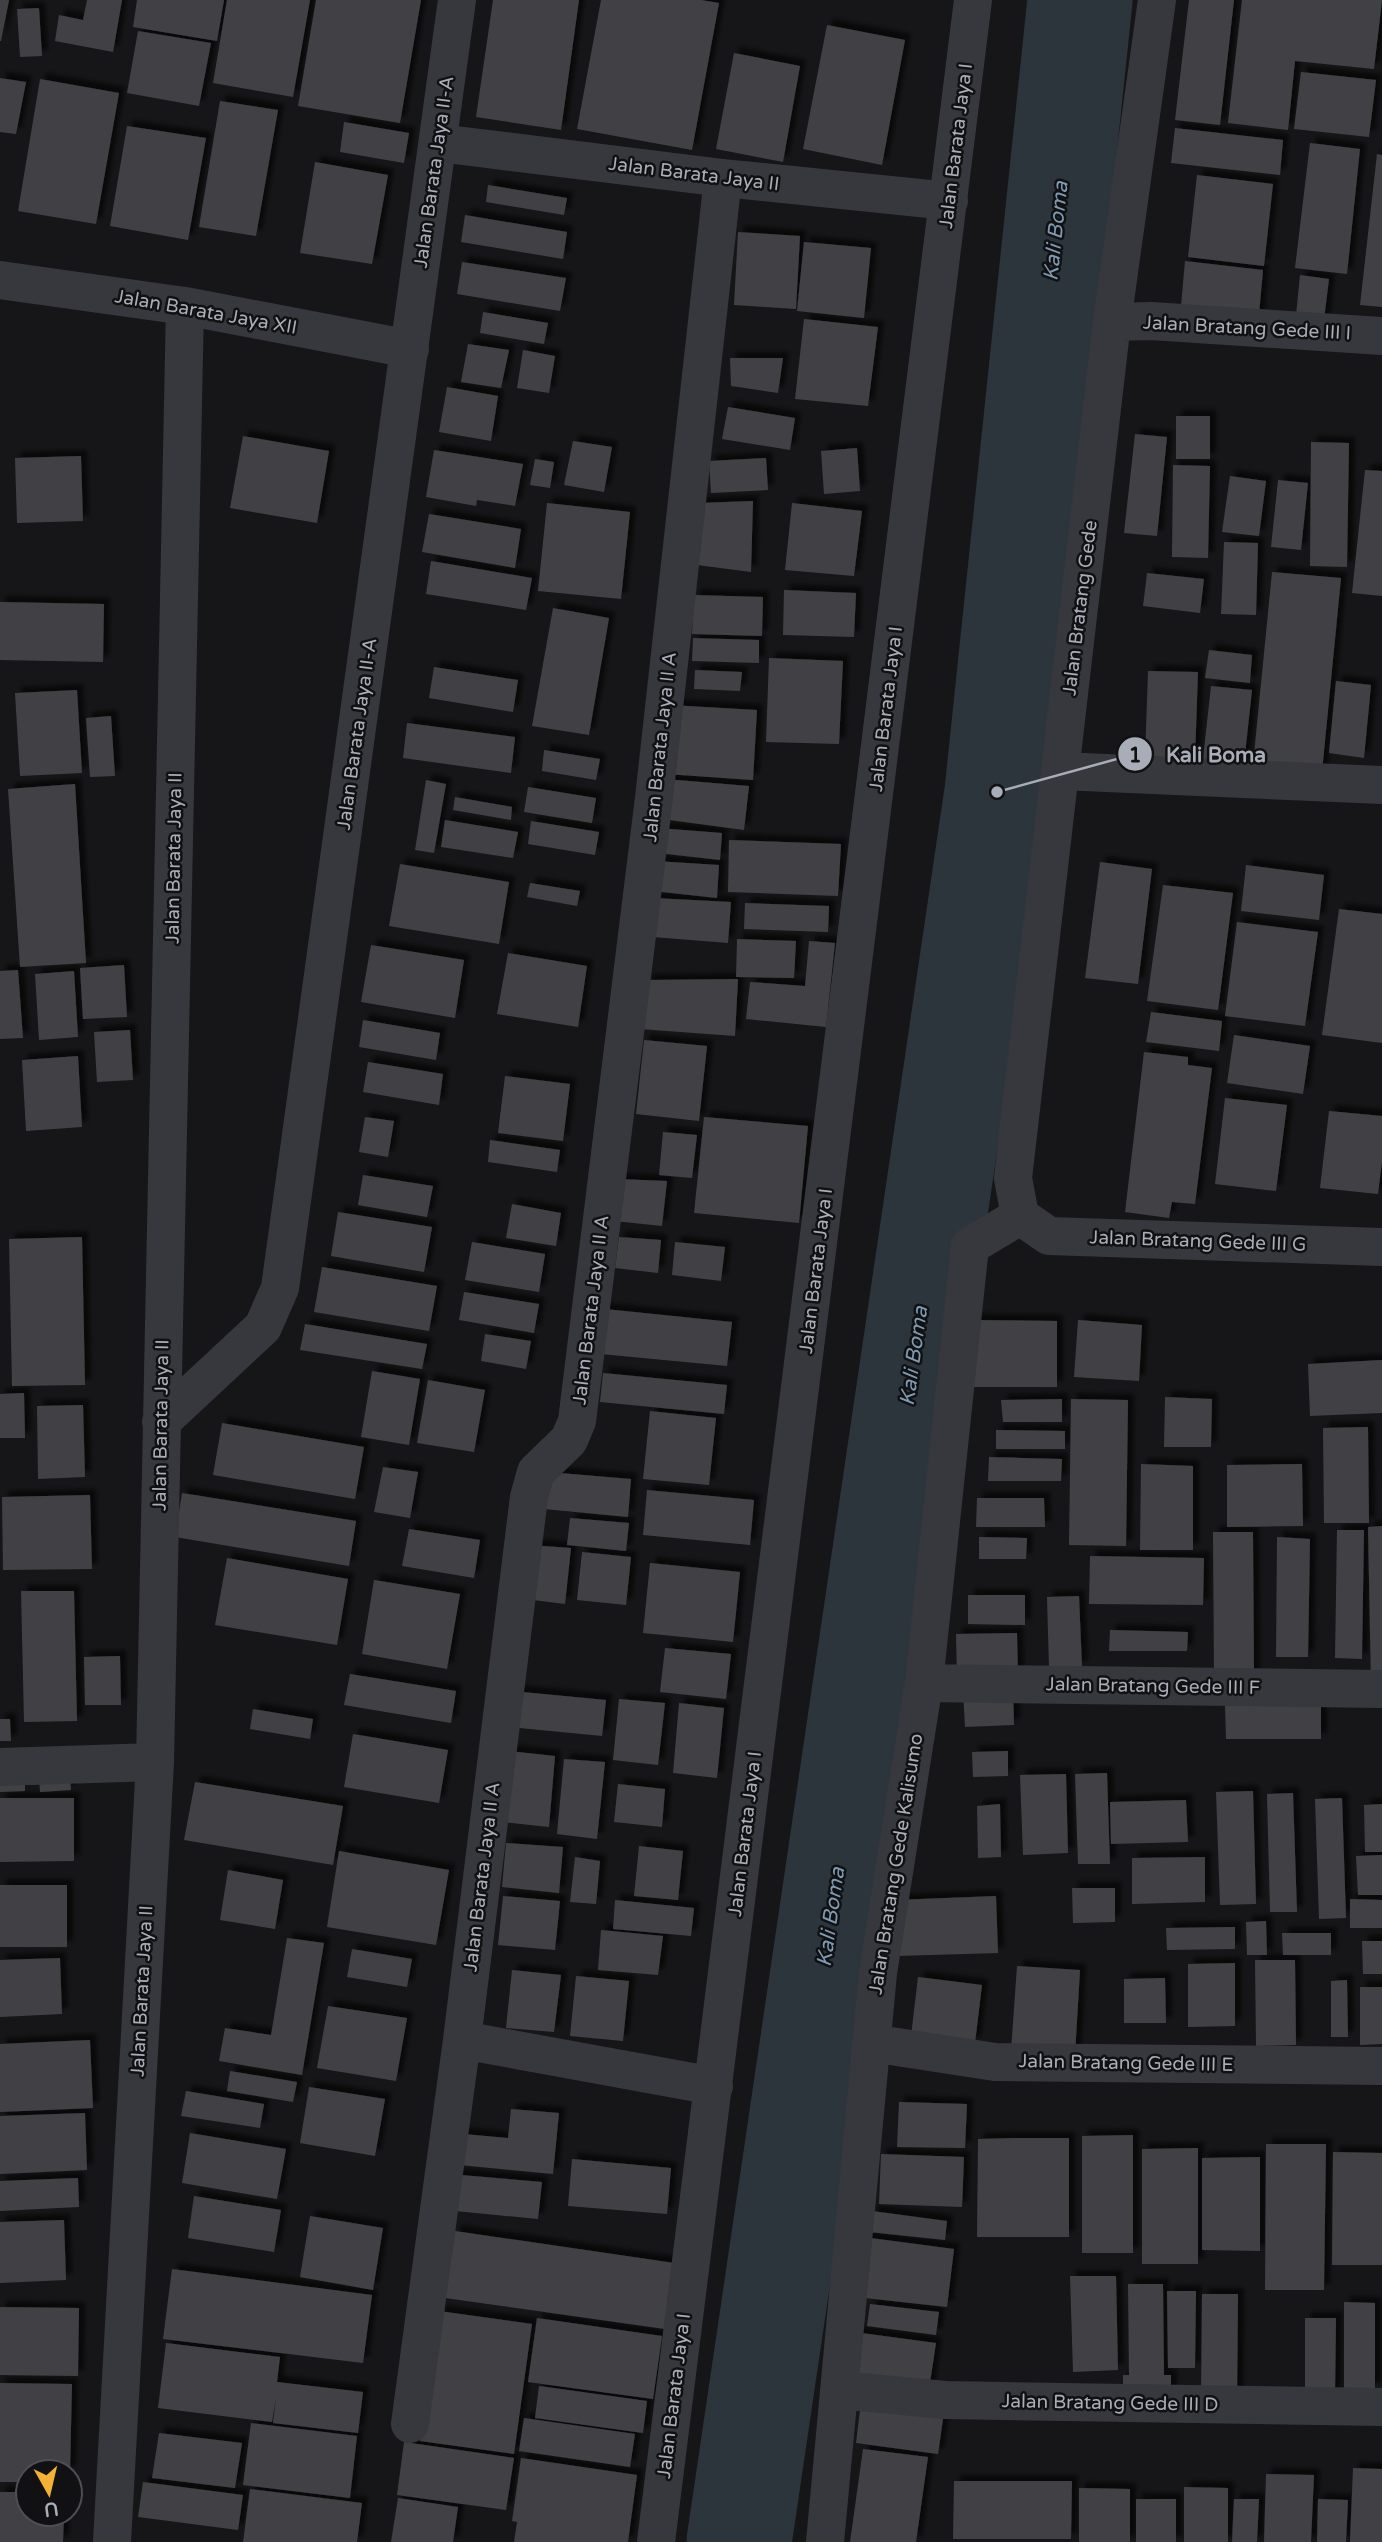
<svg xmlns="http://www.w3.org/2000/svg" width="1382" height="2542" font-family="'Varela Round',sans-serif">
  <defs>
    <filter id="shadow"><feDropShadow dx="6" dy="-6" stdDeviation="2" flood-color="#0009"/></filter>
  </defs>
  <rect width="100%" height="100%" fill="#161618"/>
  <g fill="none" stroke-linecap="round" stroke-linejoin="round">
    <path stroke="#2c353c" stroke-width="105" d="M739,2542L997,792L1080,0"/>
  </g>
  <path fill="#404145" filter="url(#shadow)" d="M0,0H9L1,41H0Z
    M87,0H122L113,52L55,41L59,15L83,20Z
    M137,0H224L217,41L133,27Z
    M227,0H310L293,97L213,83Z
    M316,0H421L400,123L298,106Z
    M493,0H579L561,130L476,117Z
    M601,0H701L719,3L692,150L577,129Z
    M1189,0H1234L1220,125L1175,120Z
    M1242,0H1382L1374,69L1295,61L1288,130L1228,123Z
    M39,8L42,56L20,57L17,9Z
    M827,25L905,40L882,165L803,149Z
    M138,31L211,43L199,106L127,93Z
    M734,53L800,66L783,162L716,149Z
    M1301,72L1376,80L1369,137L1294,129Z
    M0,78L26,82L16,134L0,132Z
    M40,79L119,93L96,224L18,211Z
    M220,101L278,110L256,236L199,227Z
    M344,122L409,133L404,163L340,152Z
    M127,126L206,138L188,240L110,226Z
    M1175,128L1283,140L1280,175L1171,163Z
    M1310,143L1360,149L1347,274L1295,268Z
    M1377,154L1382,155V307L1360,305Z
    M315,162L388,175L372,264L300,253Z
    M1197,175L1273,184L1264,266L1188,257Z
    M488,185L567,198L564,215L486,202Z
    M465,215L567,232L563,259L461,242Z
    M738,232L800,236L796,309L734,305Z
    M804,242L871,248L864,318L797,311Z
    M1185,261L1263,270L1258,325L1180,317Z
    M462,262L566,278L560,311L457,294Z
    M1300,275L1329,279L1323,328L1295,325Z
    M483,312L548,323L544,344L480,333Z
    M804,319L878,327L868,406L795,399Z
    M468,344L509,350L501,388L461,382Z
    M523,350L555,356L549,393L517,388Z
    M730,358H783L778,393L731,386Z
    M447,387L498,396L491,441L439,432Z
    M728,407L795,418L790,450L722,439Z
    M1176,416H1210V459H1176Z
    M1135,434L1167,437L1157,536L1124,533Z
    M243,436L329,451L317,523L230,508Z
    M573,441L612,447L604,492L564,485Z
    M1311,442L1349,443L1347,567L1310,566Z
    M857,448L860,491L824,494L821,451Z
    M434,450L523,464L515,506L477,500L476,506L426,497Z
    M81,456L83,521L17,523L15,458Z
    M766,458L768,490L711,493L709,461Z
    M535,459L554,462L550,488L530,485Z
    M1173,465L1210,466L1208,558L1172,557Z
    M1365,470L1382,471V596L1352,593Z
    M1230,476L1266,481L1259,536L1222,532Z
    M1278,480L1308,483L1301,550L1271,547Z
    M753,501L751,572L697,565L698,503Z
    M547,503L630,512L621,599L538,591Z
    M792,503L862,511L854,576L785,570Z
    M429,514L521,529L515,568L422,552Z
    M1224,542L1258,543L1256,615L1221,614Z
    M431,561L532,578L526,610L426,594Z
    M1272,572L1341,578L1321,782L1252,775Z
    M1147,573L1204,579L1200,613L1143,606Z
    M784,590L856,593L854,637L783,635Z
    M694,595L763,597L762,636L692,634Z
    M0,602L104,604L103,662L0,660Z
    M553,608L609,618L589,735L532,726Z
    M693,638L759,640V663L692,661Z
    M1209,650L1252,655L1250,683L1205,678Z
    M769,658L843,661L839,744L766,742Z
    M434,667L518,680L513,712L429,698Z
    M695,670L742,672L740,691L694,689Z
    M1148,671L1198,672L1195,758H1145Z
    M1336,681L1371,685L1364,758L1329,753Z
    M1211,686L1252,690L1243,773L1202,768Z
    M77,690L82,773L20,776L15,693Z
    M670,705L757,710L753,780L666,774Z
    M111,716L115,776L90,777L86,718Z
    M407,723L515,737L511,773L403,758Z
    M544,750L600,759L596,780L542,771Z
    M665,779L749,786L744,830L662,819Z
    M426,780L446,784L434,853L415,850Z
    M75,784L86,963L20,967L8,789Z
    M528,787L596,798L592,823L524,812Z
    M455,797L512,807L511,820L453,810Z
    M445,820L518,832L513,858L441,847Z
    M531,821L599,832L595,855L528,844Z
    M658,828L722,833L720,860L658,853Z
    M729,840L841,844L838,896L728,892Z
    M655,861L719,865L717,898L653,891Z
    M1100,862L1152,869L1138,984L1085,978Z
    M400,864L509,882L499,944L389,926Z
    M1246,865L1324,875L1319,920L1241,911Z
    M530,883L580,891L577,906L527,897Z
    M1163,885L1233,893L1218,1010L1147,1001Z
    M654,898L731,902L728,943L653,937Z
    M745,903L829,906L828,932L744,929Z
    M1339,909L1382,914V1043L1322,1035Z
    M1237,922L1318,932L1305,1026L1225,1016Z
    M737,939L796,941L794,978L736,977Z
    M809,941L835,943L826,1027L746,1019L750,982L805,986Z
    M371,945L464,960L455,1018L361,1002Z
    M508,953L587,966L578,1027L497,1014Z
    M124,965L127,1017L83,1019L80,968Z
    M18,970L23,1038L0,1039V971Z
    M74,971L78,1037L39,1040L35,974Z
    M738,979L735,1036L640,1029L647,980Z
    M1151,1012L1222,1021L1219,1051L1146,1042Z
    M363,1020L440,1033L436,1060L359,1047Z
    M130,1030L133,1080L97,1082L94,1032Z
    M1234,1035L1310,1046L1303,1094L1227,1083Z
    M644,1040L707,1046L699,1121L636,1114Z
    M1144,1052L1188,1057V1065L1212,1068L1195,1204L1172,1202L1169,1218L1125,1212Z
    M78,1056L82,1127L26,1131L22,1060Z
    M368,1062L443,1074L439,1105L363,1092Z
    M505,1076L570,1084L563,1141L498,1133Z
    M1225,1098L1287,1105L1276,1191L1215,1184Z
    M1329,1111L1382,1116V1161L1378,1194L1320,1188Z
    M365,1117L394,1121L388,1157L359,1152Z
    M704,1117L808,1126L799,1223L694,1213Z
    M663,1132L697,1135L692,1178L659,1175Z
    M490,1140L560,1150L557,1172L488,1162Z
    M363,1175L433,1186L427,1217L358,1205Z
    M617,1179L667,1181L662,1226L614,1221Z
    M512,1204L561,1213L556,1246L506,1238Z
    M338,1212L432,1227L424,1272L331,1256Z
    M82,1237L85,1385L12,1386L9,1239Z
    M619,1237L661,1240L658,1273L615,1268Z
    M472,1242L545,1254L539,1292L465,1280Z
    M675,1242L725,1247L721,1281L672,1275Z
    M322,1267L437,1286L429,1331L314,1312Z
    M464,1292L539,1304L534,1333L459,1320Z
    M595,1308L732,1322L727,1366L590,1353Z
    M973,1320L1057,1321V1387H971Z
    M1078,1320L1142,1325L1139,1381L1074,1377Z
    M305,1324L427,1344L422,1369L300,1350Z
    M485,1334L531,1341L526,1369L481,1361Z
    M1382,1360V1413L1310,1416L1308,1364Z
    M372,1371L420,1379L409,1445L361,1437Z
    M603,1373L727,1385L724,1414L600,1402Z
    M428,1380L485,1390L474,1452L417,1443Z
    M24,1393L25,1438H0V1394Z
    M1165,1397L1212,1399L1211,1447H1164Z
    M1062,1399V1422H1003L1001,1400Z
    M1071,1399L1128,1400L1126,1546L1069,1545Z
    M83,1405L85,1477L38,1479L37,1406Z
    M650,1411L716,1418L709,1485L643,1479Z
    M222,1423L364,1447L355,1499L213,1475Z
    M1368,1427L1369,1523H1324L1323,1428Z
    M996,1430L1065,1431V1449H996Z
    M989,1457L1062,1459L1061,1481H988Z
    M1141,1464L1193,1466V1550H1140Z
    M1302,1464L1303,1526L1227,1527V1465Z
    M383,1467L418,1472L410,1518L374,1512Z
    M548,1472L631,1479L628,1517L544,1509Z
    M647,1490L754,1500L750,1545L643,1535Z
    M182,1493L356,1521L349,1566L175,1537Z
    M90,1495L92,1569L3,1570L2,1497Z
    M977,1498H1044L1045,1527H976Z
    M570,1518L629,1523L626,1551L567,1545Z
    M1382,1526V1684H1371L1368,1527Z
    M409,1529L480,1540L474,1578L402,1566Z
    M1337,1530H1364L1362,1659L1335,1658Z
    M1213,1532H1253L1254,1677L1214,1678Z
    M979,1537L1027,1538L1026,1559H979Z
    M1277,1537L1310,1539L1308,1657H1276Z
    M530,1545L571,1548L565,1604L525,1599Z
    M582,1552L631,1557L626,1605L577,1600Z
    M1090,1556L1204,1558L1203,1605L1089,1604Z
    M227,1558L348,1579L337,1645L215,1625Z
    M650,1563L740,1572L733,1642L643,1633Z
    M374,1580L460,1594L447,1669L362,1654Z
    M21,1591H74L77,1721L24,1722Z
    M968,1595H1025V1625L968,1624Z
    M1079,1596L1082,1667L1049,1668L1047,1597Z
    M1110,1630L1188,1632L1187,1651H1109Z
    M1017,1633L1018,1677L957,1679L956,1634Z
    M665,1648L731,1654L726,1699L660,1692Z
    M120,1656L121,1705H85L84,1657Z
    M350,1674L456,1691L451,1723L344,1705Z
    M1013,1689L1014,1725L965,1727L963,1691Z
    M512,1691L606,1700L602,1736L509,1727Z
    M619,1699L665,1703L658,1765L613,1760Z
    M679,1703L724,1708L717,1778L673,1773Z
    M1225,1706H1321V1739H1226Z
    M253,1709L313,1719L310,1739L250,1729Z
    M0,1719H10L11,1741H0Z
    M353,1734L448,1750L439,1803L344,1787Z
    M499,1750L555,1756L549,1827L492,1821Z
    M1008,1751V1776L973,1777L972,1752Z
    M564,1759L605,1762L597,1839L557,1834Z
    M0,1773H25V1791L0,1792Z
    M70,1773L71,1790L40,1792L39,1776Z
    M1107,1773L1110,1864H1078L1075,1774Z
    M1066,1774L1068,1853L1023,1855L1020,1775Z
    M195,1782L343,1806L333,1865L184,1840Z
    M618,1784L665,1789L662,1827L614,1822Z
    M1253,1791L1256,1904L1220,1905L1216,1792Z
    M1293,1793L1297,1912H1270L1267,1794Z
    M0,1798H74V1861L0,1862Z
    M1342,1798L1346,1918L1319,1919L1315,1799Z
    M1186,1800L1188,1842L1111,1844L1110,1802Z
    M1000,1804L1001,1857L978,1858L977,1806Z
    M1382,1804V1852H1365L1364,1805Z
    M506,1843L563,1847L559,1893L502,1887Z
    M639,1846L683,1851L678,1900L634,1896Z
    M339,1851L449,1870L436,1945L327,1927Z
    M1382,1855V1895H1358L1356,1856Z
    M575,1857L600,1861L596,1904L570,1902Z
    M1205,1857V1902L1132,1904V1858Z
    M228,1870L283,1880L275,1929L220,1920Z
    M0,1885H67V1947H0Z
    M1072,1888H1115V1922L1073,1923Z
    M503,1896L560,1901L555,1950L498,1945Z
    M996,1896L998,1953L897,1956L895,1900Z
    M1350,1899L1382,1900V1928H1350Z
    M615,1900L694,1908L691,1936L613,1929Z
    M1266,1921L1267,1955H1247L1246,1922Z
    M1235,1927V1949L1167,1950L1166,1928Z
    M601,1930L663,1936L658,1975L598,1970Z
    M1282,1933H1331V1955H1283Z
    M287,1938L324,1943L302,2075L219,2061L225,2028L271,2035Z
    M1362,1941H1382V1974H1363Z
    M352,1949L412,1959L407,1987L347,1977Z
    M60,1958L62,2014L0,2017V1960Z
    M1255,1960H1295L1296,2045L1256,2046Z
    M1235,1963V2026L1188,2027V1964Z
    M1017,1966L1080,1970L1075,2055L1011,2051Z
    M512,1970L561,1975L554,2032L506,2028Z
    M576,1976L629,1981L623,2041L570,2036Z
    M918,1977L982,1985L975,2043L911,2036Z
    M1165,1978L1166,2023H1124V1979Z
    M1347,1980L1348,2037H1331V1981Z
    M1360,1987H1382V2044L1360,2045Z
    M328,2006L407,2018L396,2081L317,2068Z
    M90,2040L93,2108L0,2112V2044Z
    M230,2071L297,2082L293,2102L227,2091Z
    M309,2087L385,2099L375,2156L300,2143Z
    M186,2091L264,2104L260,2128L181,2116Z
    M899,2102L967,2104L965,2148L897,2147Z
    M511,2109L559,2113L553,2174L449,2164L452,2133L508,2138Z
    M85,2113L87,2170L0,2174V2116Z
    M190,2133L286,2149L277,2199L182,2183Z
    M1133,2135V2253H1082V2136Z
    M1014,2138H1069V2237H977L978,2139Z
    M1266,2144H1326L1324,2290H1265Z
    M1198,2148V2264H1142V2149Z
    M1333,2152L1382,2153V2265H1332Z
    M881,2154L964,2157L962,2207L879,2204Z
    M1260,2157V2251L1202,2250V2158Z
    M572,2159L671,2168L667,2214L568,2206Z
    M449,2174L542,2182L538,2219L445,2210Z
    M78,2178L79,2207L0,2211V2181Z
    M194,2196L281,2210L274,2252L188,2238Z
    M872,2211L947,2221L945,2240L869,2232Z
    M310,2216L383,2228L373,2290L300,2277Z
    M64,2220L66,2280L0,2283V2222Z
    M455,2231L688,2265L679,2331L445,2298Z
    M863,2237L954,2249L947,2307L856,2297Z
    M172,2269L372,2295L363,2363L163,2339Z
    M1070,2276H1116L1118,2370L1073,2372Z
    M1128,2284H1163L1164,2375H1171V2402H1123V2375H1129Z
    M1167,2291H1196L1195,2368H1168Z
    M1202,2294H1238L1237,2402L1201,2399Z
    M1344,2302L1375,2303V2389L1344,2390Z
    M870,2304L939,2312L936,2335L867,2326Z
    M0,2307L79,2308L78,2376L0,2375Z
    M439,2311L532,2324L514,2454L420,2441Z
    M537,2318L662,2336L653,2399L528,2382Z
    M1305,2318H1336L1335,2394H1305Z
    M854,2332L936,2343L928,2396L847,2386Z
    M166,2343L280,2357L277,2382L363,2392L358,2433L273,2423L276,2398L272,2422L158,2408Z
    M0,2383L72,2384L70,2472H28V2482H0Z
    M539,2386L647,2401L643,2433L535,2418Z
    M862,2394L945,2405L938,2454L856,2443Z
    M524,2418L635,2434L630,2467L519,2451Z
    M251,2423L357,2436L350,2498L243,2485Z
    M159,2433L242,2443L235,2488L152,2478Z
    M404,2442L514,2458L506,2510L397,2495Z
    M863,2449L928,2457L916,2542H850Z
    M521,2458L637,2475L628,2542H514L517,2522L512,2521Z
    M1353,2468L1382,2469V2542H1350Z
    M1266,2474L1314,2475L1311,2542H1264Z
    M954,2481H1072L1071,2539H953Z
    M143,2482L243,2495L238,2530L138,2517Z
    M1184,2487L1228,2488V2542H1184Z
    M1079,2488L1130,2489V2542H1079Z
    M250,2489L362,2503L357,2542H243Z
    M0,2492H28V2514H64L63,2542H0Z
    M398,2498L458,2507L453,2542H391Z
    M1136,2499H1176V2542H1136Z
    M1234,2499H1259L1257,2542H1232Z
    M1318,2499L1348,2500L1346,2542H1317Z"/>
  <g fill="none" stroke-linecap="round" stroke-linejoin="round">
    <path stroke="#37383d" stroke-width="38" d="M439,143L723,178L949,201
      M0,280L185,306L410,349
      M1112,322L1151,321L1382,336
      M1061,771L1382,785
      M1020,1216L1013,1178L1112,322L1157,0
      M1020,1216L1049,1236L1382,1247
      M161,1422L263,1327L280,1288L457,0
      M924,1683L1382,1689
      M0,1767L155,1762
      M462,2040L714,2086
      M871,2043L995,2062L1382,2066
      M839,2390L945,2400L1382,2407
      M410,2424L462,2040L529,1497L536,1472L569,1440L577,1421L654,798L723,178
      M112,2542L155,1762L185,306
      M656,2542L973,0
      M825,2542L878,1973L924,1683L970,1246L1020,1216"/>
  </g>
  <g text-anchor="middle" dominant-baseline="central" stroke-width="5" stroke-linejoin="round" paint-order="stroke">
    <g font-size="19" fill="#a8adb8" stroke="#111113">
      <text transform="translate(956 146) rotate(-83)">Jalan Barata Jaya I</text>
      <text transform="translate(434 172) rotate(-82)">Jalan Barata Jaya II-A</text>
      <text transform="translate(694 174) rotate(7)">Jalan Barata Jaya II</text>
      <text transform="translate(206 312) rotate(10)">Jalan Barata Jaya XII</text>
      <text transform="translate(1247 328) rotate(3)">Jalan Bratang Gede III I</text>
      <text transform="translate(1080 608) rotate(-83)">Jalan Bratang Gede</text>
      <text transform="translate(886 709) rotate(-83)">Jalan Barata Jaya I</text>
      <text transform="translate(357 734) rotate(-82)">Jalan Barata Jaya II-A</text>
      <text transform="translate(660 747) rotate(-84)">Jalan Barata Jaya II A</text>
      <text transform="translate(174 858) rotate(-89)">Jalan Barata Jaya II</text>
      <text transform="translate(1198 1241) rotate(2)">Jalan Bratang Gede III G</text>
      <text transform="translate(816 1271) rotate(-83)">Jalan Barata Jaya I</text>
      <text transform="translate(591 1310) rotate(-83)">Jalan Barata Jaya II A</text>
      <text transform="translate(161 1425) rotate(-89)">Jalan Barata Jaya II</text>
      <text transform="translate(1153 1686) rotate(1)">Jalan Bratang Gede III F</text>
      <text transform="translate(745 1834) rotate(-83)">Jalan Barata Jaya I</text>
      <text transform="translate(896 1864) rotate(-81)">Jalan Bratang Gede Kalisumo</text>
      <text transform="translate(482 1877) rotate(-83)">Jalan Barata Jaya II A</text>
      <text transform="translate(142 1991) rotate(-87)">Jalan Barata Jaya II</text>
      <text transform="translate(1126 2063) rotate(1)">Jalan Bratang Gede III E</text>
      <text transform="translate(674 2396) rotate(-83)">Jalan Barata Jaya I</text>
      <text transform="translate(1110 2403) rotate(1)">Jalan Bratang Gede III D</text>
    </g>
    <g font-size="21" font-style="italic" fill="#7f9bb3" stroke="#111113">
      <text transform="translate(1056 231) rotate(-84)">Kali Boma</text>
      <text transform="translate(914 1356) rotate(-82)">Kali Boma</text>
      <text transform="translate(831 1917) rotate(-82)">Kali Boma</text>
    </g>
  </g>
  <path fill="none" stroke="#a8adb8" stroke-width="2.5" d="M997 792L1135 754"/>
  <g fill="#a8adb8" stroke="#111113" stroke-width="2.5">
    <circle cx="997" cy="792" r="7"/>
    <circle cx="1135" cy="754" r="18"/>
  </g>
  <g font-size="21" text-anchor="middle" font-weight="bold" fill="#111">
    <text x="1135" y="762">1</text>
  </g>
  <g font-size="21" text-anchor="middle" font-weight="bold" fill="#a8adb8" stroke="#111113" stroke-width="5" stroke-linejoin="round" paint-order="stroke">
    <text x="1216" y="762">Kali Boma</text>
  </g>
  <g transform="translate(49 2493) rotate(172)"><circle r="33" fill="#111113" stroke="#4d4f55" stroke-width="2"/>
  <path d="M0-5L12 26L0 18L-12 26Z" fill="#f2b134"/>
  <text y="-10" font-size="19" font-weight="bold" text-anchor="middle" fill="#a8adb8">U</text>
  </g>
</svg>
